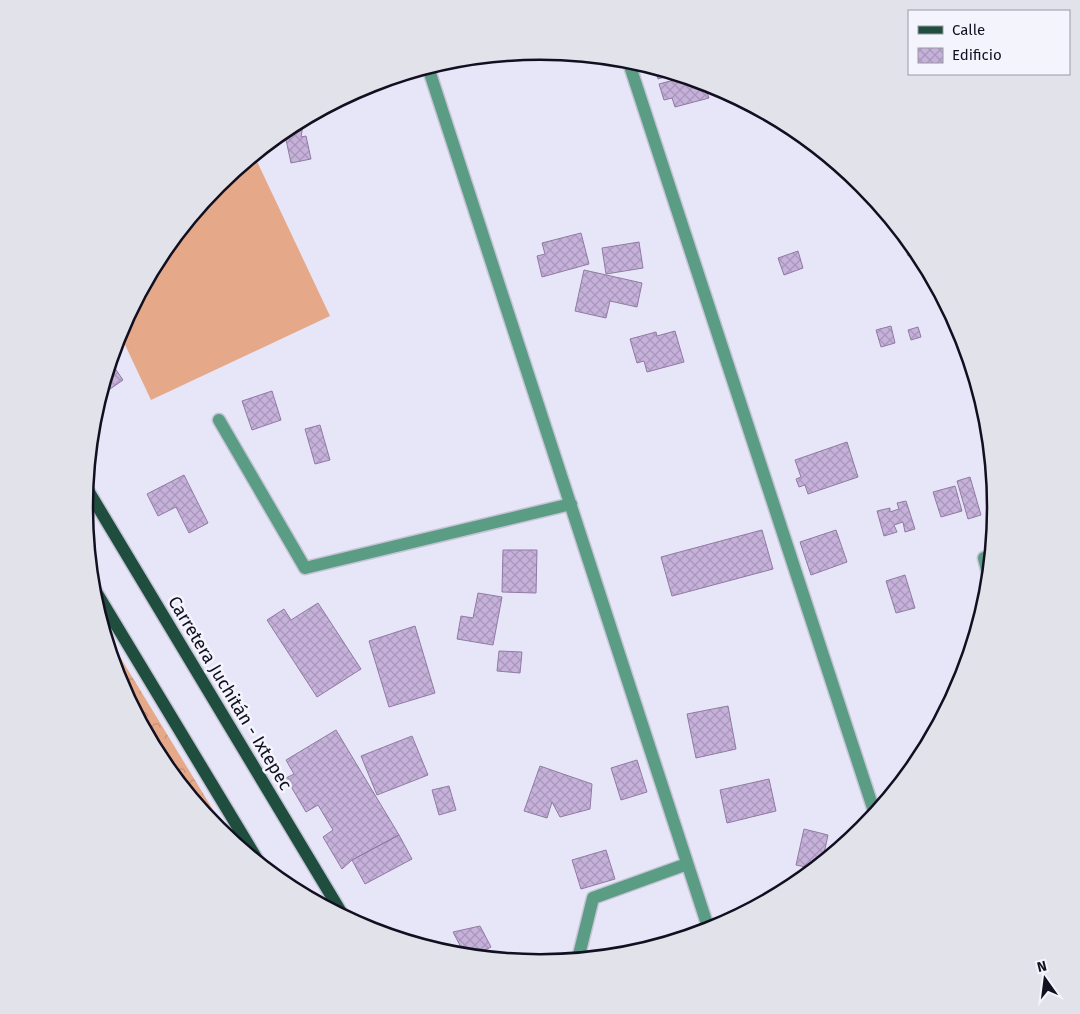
<svg xmlns="http://www.w3.org/2000/svg" width="1080" height="1014" font-family="'Fira Sans',sans-serif">
  <defs>
    <pattern id="park-crowns" width="20" height="18" patternUnits="userSpaceOnUse" patternTransform="scale(1.25)"><rect width="20" height="18" fill="#e5a888"/><path d="M2 6a3 3 0 1 1 6 0M12 15a3 3 0 1 1 6 0" fill="none" stroke="#c39075"/></pattern>
    <pattern id="building-cross-hatch" width="8" height="8" patternUnits="userSpaceOnUse" patternTransform="scale(1.25)"><rect width="8" height="8" fill="#c6b1da"/><path d="M0 0l8 8M0 8l8-8" fill="none" stroke="#a997bb"/></pattern>
  </defs>
  <rect width="100%" height="100%" fill="#e7e6f8"/>
  <path fill="url(#park-crowns)" d="M103,629L232,841L218,829L161,760L119,681Z"/>
  <path fill="#e5a888" d="M254,155L330,316L151,400L119,332L161,254L218,185Z"/>
  <path fill="url(#building-cross-hatch)" stroke="#907ba2" d="M655,68L674,74L658,79Z
    M685,77L711,85L712,88L706,90L709,98L675,107L672,98L664,100L659,84Z
    M304,119L301,137L306,136L311,159L291,163L285,135V129Z
    M581,233L589,264L542,277L537,256L545,254L542,243Z
    M908,241L918,253L908,256L904,242Z
    M639,242L643,268L606,274L602,248Z
    M798,251L803,268L784,275L778,258Z
    M584,270L642,283L637,307L610,301L606,318L575,311Z
    M891,326L895,343L881,347L876,330Z
    M918,327L921,337L911,340L908,330Z
    M675,331L684,362L647,372L644,361L637,363L630,339L656,332L657,336Z
    M110,361L123,380L100,396Z
    M272,391L281,420L252,430L242,401Z
    M320,425L330,460L315,464L305,429Z
    M847,442L858,477L808,494L805,485L799,487L796,479L801,477L795,460Z
    M184,475L208,523L189,533L176,507L158,516L147,494Z
    M970,477L981,515L968,519L957,481Z
    M955,486L962,511L941,517L933,492Z
    M906,501L915,529L905,532L903,522L894,525L897,532L884,536L877,511L890,508V512L899,509L897,503Z
    M762,530L773,569L672,596L661,557Z
    M836,530L847,562L811,575L800,542Z
    M503,550H537L536,593L502,592Z
    M905,575L915,608L896,613L886,581Z
    M478,593L502,597L493,645L457,639L461,616L473,618Z
    M318,603L361,669L317,697L267,620L284,609L291,620Z
    M415,626L435,693L389,707L369,641Z
    M499,651L522,652L520,673L497,671Z
    M728,706L736,749L696,758L687,714Z
    M336,730L399,835L352,860L342,869L323,837L333,830L318,805L306,812L286,778L294,774L286,760Z
    M412,736L428,775L377,795L361,756Z
    M637,760L647,792L621,800L611,768Z
    M540,766L592,784L590,809L560,817L552,802L547,818L524,811Z
    M769,779L776,811L727,823L720,790Z
    M449,786L456,810L439,815L432,790Z
    M804,829L828,835L822,863L814,869L796,865Z
    M399,835L412,859L365,884L352,860Z
    M606,850L615,879L581,889L572,860Z
    M480,926L491,947L473,956L465,955L453,932Z"/>
  <g fill="none" stroke-linecap="round" stroke-linejoin="round">
    <g stroke="#c5c4d5" stroke-width="15">
      <path id="minor" d="M628,60L875,814
        M428,67L709,930
        M219,420L305,568L571,504
        M989,577L984,558L991,556
        M578,959L593,898L687,864"/>
    </g>
    <g stroke="#c5c4d5" stroke-width="15">
      <path id="major" d="M86,487L344,917
        M92,585L260,864"/>
    </g>
    <use href="#minor" stroke="#5b9c84" stroke-width="12"/>
    <use href="#major" stroke="#204e3e" stroke-width="12"/>
  </g>
  <g text-anchor="middle" dominant-baseline="central" stroke-width="5" stroke-linejoin="round" paint-order="stroke">
    <g font-size="18" fill="#121020" stroke="#f4f4fd">
      <text transform="translate(230 693) rotate(59)">Carretera Juchitán - Ixtepec</text>
    </g>
  </g>
  <path d="M0 0H1080V1014H0ZM93 507a447 447 0 1 1 894 0a447 447 0 1 1-894 0Z" fill="#e2e2eb" fill-rule="evenodd"/>
  <path fill="none" stroke="#121020" stroke-width="2.5" d="M93 507a447 447 0 1 1 894 0a447 447 0 1 1-894 0Z"/>
  <rect x="908" y="10" width="162" height="65" fill="#f4f4fd" stroke="#9a99a5"/>
  <rect x="918" y="26" width="25" height="8" fill="#204e3e" stroke="#9a99a5"/>
  <text x="952" y="35" font-size="15" fill="#121020">Calle</text>
  <rect x="918" y="48" width="25" height="15" fill="url(#building-cross-hatch)" stroke="#9a99a5"/>
  <text x="952" y="60" font-size="15" fill="#121020">Edificio</text>
  <g transform="translate(1045 979) rotate(346)" stroke="#f4f4fd" stroke-width="4" paint-order="stroke">
  <path d="M0-4L9 19L0 12L-9 19Z" fill="#121020"/>
  <text y="-8" font-size="14" font-weight="bold" text-anchor="middle" fill="#121020">N</text>
  </g>
</svg>
